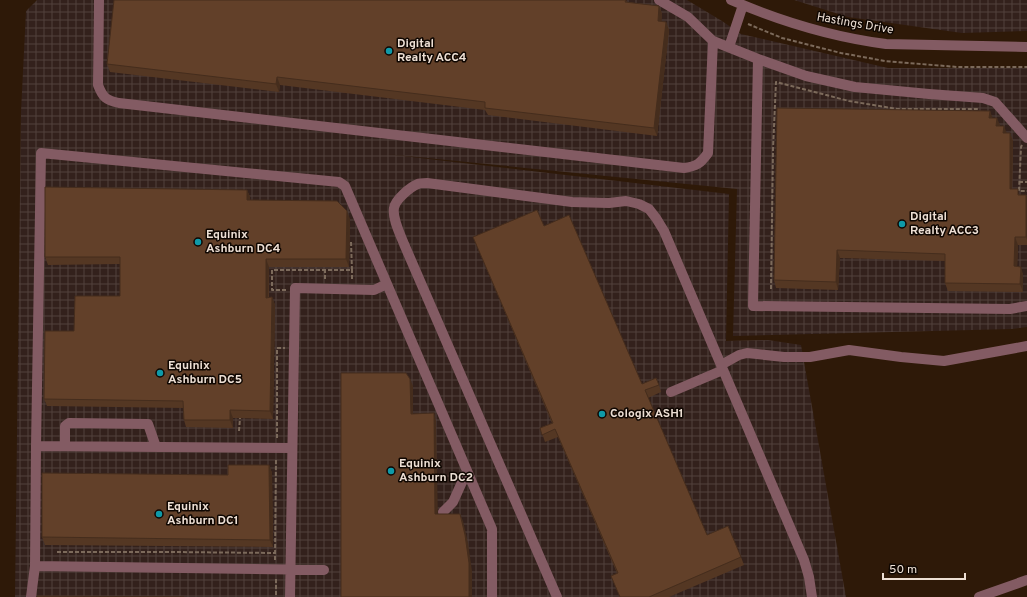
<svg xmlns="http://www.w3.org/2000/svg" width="1027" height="597" font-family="Overpass,sans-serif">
  <defs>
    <pattern id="industrial-grid" width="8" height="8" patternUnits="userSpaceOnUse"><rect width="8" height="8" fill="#33211c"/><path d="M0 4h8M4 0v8" fill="none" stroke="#51413c"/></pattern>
  </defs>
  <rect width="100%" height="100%" fill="#2e1908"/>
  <path fill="url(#industrial-grid)" d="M37,0H687L722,21L741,34L888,68H1027V327L1012,329L733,336L737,189L386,154L729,194L726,341L768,340L801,345L846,597H15L21,112L26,11Z
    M794,0H1027V31L962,33L848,17Z"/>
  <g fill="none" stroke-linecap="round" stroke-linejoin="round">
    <path stroke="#7c6a5b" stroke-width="2" stroke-dasharray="4 2" stroke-linecap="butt" d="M748,24L782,38L841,53L885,61L957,67H1027
      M1022,145L1021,147L1019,191H1027
      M1019,182H1027
      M325,279V270
      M352,279V270
      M771,289L773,149L776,82L849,101L897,109H979
      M286,290H272V270H352L351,242
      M239,431L240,418
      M277,438V348H285
      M57,552H170L275,553
      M275,560L276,458
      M276,579V597"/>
    <path stroke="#835b63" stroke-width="10" d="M99,0L98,85C103,98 106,100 119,103L684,168C697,166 700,164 708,153L713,41
      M659,0L688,17L713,41L758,59L806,76L855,87L929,94L983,98L995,102L1027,138
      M731,0C782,22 832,37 886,44L1027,47
      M729,47L743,5
      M758,59L753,306L1010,309L1027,306
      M721,365L739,355L747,353L784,357H810L849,350L901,357L944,361L1027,346
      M671,392L723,370
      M36,446L292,448
      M65,446V426L69,423L148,424L156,447
      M443,512L453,502L467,471
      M35,566L324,570
      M31,597L35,566L36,446L41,153L339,182L345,186L492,529V597
      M290,597L295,288L374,290L387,284
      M557,597L404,244C400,234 392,218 394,208C395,200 410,187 418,184C420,183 424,183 427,183L572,202L609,203L626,201L639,204L649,209L656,218L664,231C710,341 758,450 804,560L809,577L812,597
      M979,597L1027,580"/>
  </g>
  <path fill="#543723" d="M626,0L627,2L659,6L662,14L661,21L666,22L669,30L657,136L488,115L485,110L280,85L279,92L110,72L107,64Z
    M990,111L992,118L1007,133H1010L1013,141L1012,189L1020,195L1027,197V245H1018L1017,266L1023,274V292L948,291L945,283V261L840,258L838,290L776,288L774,280Z
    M247,190L250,197V200L350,219L349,267H269V297H272L275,305L273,419L233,418V428L186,427L184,420L183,408L47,406L44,399L74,331L120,296V264L48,265L45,257Z
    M544,226L642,384L659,385L661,392L648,398L707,535L741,557L744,565L669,597H620L611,576L617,573L558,437L545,442L543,436L540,428L552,423L473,237Z
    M269,465L272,473L273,547L45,545L42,537L228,475Z"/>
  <path fill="#452d1d" d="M659,6L662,14L661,29L658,21Z
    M666,22L669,30L657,136L654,128Z
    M277,77L280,85L279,92L276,84Z
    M990,111L993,119L989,118Z
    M997,118L1000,125L999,134L996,126Z
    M1004,126L1007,134L1003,133Z
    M1010,133L1013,141L1012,197L1010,189Z
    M247,190L250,197V208L247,200Z
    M1026,195L1027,197V240L1026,237Z
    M347,211L350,219L349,267L346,259Z
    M1015,237L1018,245L1017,274L1014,266Z
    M837,250L840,258L838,290L836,282Z
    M266,259L269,267L268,305L266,298Z
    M1021,267L1023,274V292L1020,284Z
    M272,297L275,305L273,419L270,411Z
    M410,379L413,386V422L411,414Z
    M230,410L233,418V428L230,420Z
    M434,413L436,421L438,521L435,514Z
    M269,465L272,473L273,547L270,540Z
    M460,514L463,521L468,543L472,571V597H469Z"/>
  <path fill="#624029" stroke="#452d1d" d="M114,0H626L625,2L659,6L658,21L666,22L654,128L485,108V102L277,77L276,84L107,64Z
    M777,108L990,111L989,118H997L996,126H1004L1003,133H1010V189H1018V195H1026V237H1015L1014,266L1021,267L1020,284L945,283V254L837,250L836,282L774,280Z
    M45,187L247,190V200L337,201L347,211L346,259H266V298L272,297L270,411L230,410V420H184L183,401L44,399L45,331H74L75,296H120V257H45Z
    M537,210L544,226L569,215L642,384L656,378L659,385L645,390L707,535L728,526L741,557L649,597H620L611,576L618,573L555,429L542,435L540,428L553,423L473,237Z
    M341,373H406L410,379L411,414L434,413L435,514H460L465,535L469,563V597H341Z
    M228,465H269L270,540L42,537V473L228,475Z
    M37,596L184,597H37Z"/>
  <g fill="#0f9aa8" stroke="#0f0702" stroke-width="1.5">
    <circle cx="389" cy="51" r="4"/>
    <circle cx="902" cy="224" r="4"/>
    <circle cx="198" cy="242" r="4"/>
    <circle cx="160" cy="373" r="4"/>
    <circle cx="602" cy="414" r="4"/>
    <circle cx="391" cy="471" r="4"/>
    <circle cx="159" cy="514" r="4"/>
  </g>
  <g text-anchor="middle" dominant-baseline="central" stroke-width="3" stroke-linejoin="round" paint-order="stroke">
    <g font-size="12" fill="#eddfd4" stroke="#0f0702">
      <text transform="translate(855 24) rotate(10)">Hastings Drive</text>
    </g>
    <g font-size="12" font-weight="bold" fill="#eddfd4" stroke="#0f0702" text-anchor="start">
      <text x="397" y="44">Digital<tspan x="397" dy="14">Realty ACC4</tspan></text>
      <text x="910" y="217">Digital<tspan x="910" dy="14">Realty ACC3</tspan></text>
      <text x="206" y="235">Equinix<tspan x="206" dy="14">Ashburn DC4</tspan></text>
      <text x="168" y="366">Equinix<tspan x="168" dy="14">Ashburn DC5</tspan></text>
      <text x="610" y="414">Cologix ASH1</text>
      <text x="399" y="464">Equinix<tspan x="399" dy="14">Ashburn DC2</tspan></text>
      <text x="167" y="507">Equinix<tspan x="167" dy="14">Ashburn DC1</tspan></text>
    </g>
  </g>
  <path d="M883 573v6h82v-6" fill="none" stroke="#eddfd4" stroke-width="2"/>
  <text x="889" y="573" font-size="12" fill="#eddfd4" stroke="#0f0702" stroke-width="3" paint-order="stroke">50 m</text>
</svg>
